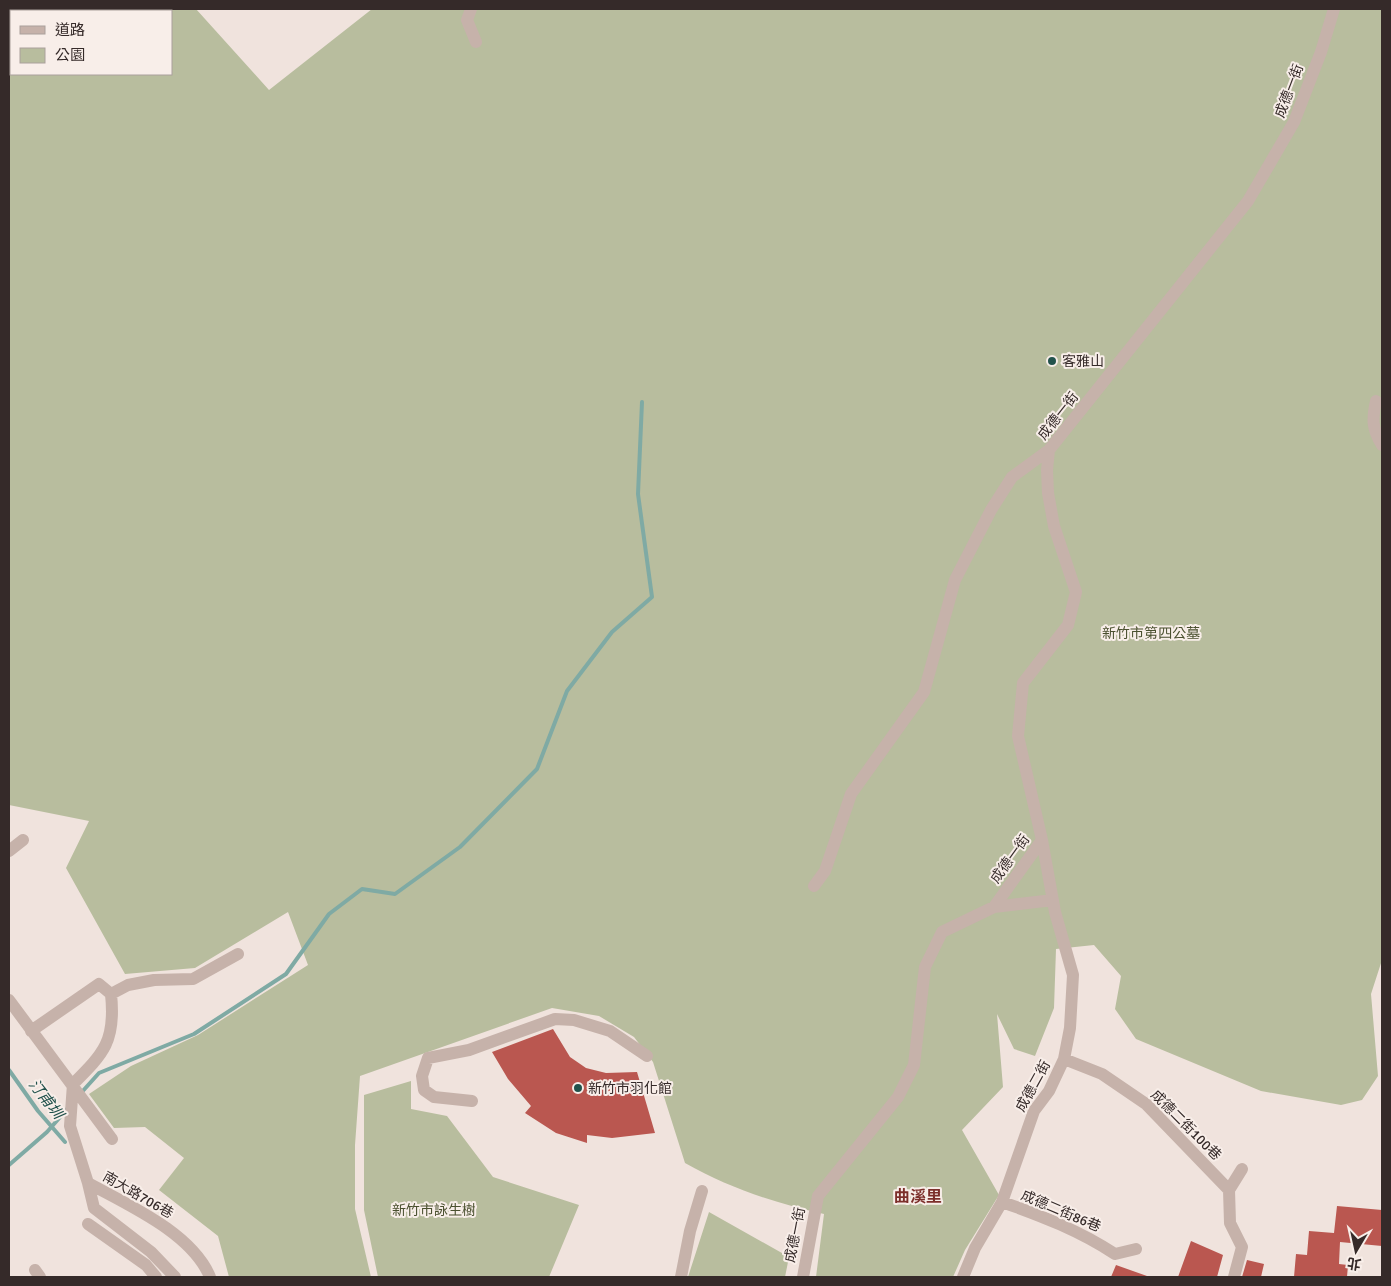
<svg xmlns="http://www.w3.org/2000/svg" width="1391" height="1286" font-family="Signika,'Noto Sans TC',sans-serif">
  <rect width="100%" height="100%" fill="#f0e3dd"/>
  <path fill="#b8bd9e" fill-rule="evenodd" d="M9,9H196L269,90L372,9H1382V960L1371,994L1378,1076L1362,1100L1341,1105L1261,1091L1136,1039L1115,1009L1121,976L1094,945L1056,949L1054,1008L1035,1056L1014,1049L997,1014L1003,1087L962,1130L999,1195L965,1250L953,1277H816L824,1214C775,1203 729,1188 685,1163L653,1062L634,1037L599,1016L552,1008L360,1076L355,1145V1209L371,1277H229L218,1236L159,1190L184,1158L145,1127L114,1128L89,1094L131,1066L198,1035L308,965L288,912L195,968L125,974L66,868L89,821L9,805ZM11,11H171V74H11Z
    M411,1081V1109L447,1116L493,1177L579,1205L549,1277H378L364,1210V1095Z
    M709,1212L789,1257L785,1277H688Z"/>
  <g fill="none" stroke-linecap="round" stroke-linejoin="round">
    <path stroke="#7faaa4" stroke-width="4" d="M9,1070L38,1111L65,1142
      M81,1093L99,1073L194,1034L286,974L329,914L362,889L395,894L460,847L537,769L567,691L612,632L652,597L638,494L642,402
      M9,1165L47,1132L68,1108"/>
  </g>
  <path fill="#ba5750" d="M553,1029L570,1057L586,1068L606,1073L637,1072L655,1133L612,1138L587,1135V1143L556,1133L525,1113L531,1106L508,1079L492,1052Z
    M1337,1206L1382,1210V1246L1340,1242L1339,1264L1348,1265L1347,1277H1294L1296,1254L1307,1255L1309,1231L1334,1233Z
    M1191,1241L1223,1255L1217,1277H1178Z
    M1247,1260L1264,1264L1261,1277H1242Z
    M1116,1265L1147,1276V1277H1111Z"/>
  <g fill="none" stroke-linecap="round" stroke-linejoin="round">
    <path stroke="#c6b2aa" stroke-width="12" d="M471,9L467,20L476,42
      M1376,401C1372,419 1372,429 1382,445
      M9,851L23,840
      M814,886L825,871L851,794L924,692L955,580L991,510L1012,477L1049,450
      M994,907L1053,900
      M111,994L128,985L154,980L193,979L238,954
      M9,1000L112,1139
      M31,1031L99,984L111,994C116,1041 104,1053 73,1084
      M1064,1059L1102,1074L1146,1104L1229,1190
      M73,1084L70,1126L88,1183C128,1205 192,1233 210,1277
      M472,1101L434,1097L424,1090L422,1076L428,1058L469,1050L555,1019L574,1020L610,1031L647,1056
      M88,1183L94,1208L151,1252L175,1277
      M1002,1202C1042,1216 1080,1231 1115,1254L1136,1249
      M88,1224L146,1265L156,1277
      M35,1270L40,1277
      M681,1277L690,1231L702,1191
      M803,1277L818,1196L898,1097L914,1065L925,967L942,932L994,907L1042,840L1018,736L1023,683L1068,625L1076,592L1054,526L1048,493L1047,470L1049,450L1248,201L1294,122L1321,52L1334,9
      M963,1277L975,1248L1002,1202L1034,1111L1049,1091L1064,1059L1070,1028L1073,975L1055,912L1042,840
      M1234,1277L1242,1247L1230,1223L1229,1190L1242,1169"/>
  </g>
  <g fill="#22524c" stroke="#f8eee9" stroke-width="2">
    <circle cx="1052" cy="361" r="5"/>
    <circle cx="578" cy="1088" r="5"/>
  </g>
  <g text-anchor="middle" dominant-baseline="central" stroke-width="4" stroke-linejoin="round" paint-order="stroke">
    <g font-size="14" fill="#352a29" stroke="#f8eee9">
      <text transform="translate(1289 91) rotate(-69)">成德一街</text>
      <text transform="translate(1058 416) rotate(-52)">成德一街</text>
      <text transform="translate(1010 859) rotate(-54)">成德一街</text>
      <text transform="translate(1033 1086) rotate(-61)">成德二街</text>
      <text transform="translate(1186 1125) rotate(45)">成德二街100巷</text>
      <text transform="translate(138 1195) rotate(30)">南大路706巷</text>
      <text transform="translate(1061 1211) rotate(23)">成德二街86巷</text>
      <text transform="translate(795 1235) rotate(-79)">成德一街</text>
    </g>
    <g font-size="14" fill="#352a29" stroke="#f8eee9" text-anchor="start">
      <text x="1062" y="361">客雅山</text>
      <text x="588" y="1088">新竹市羽化館</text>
    </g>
    <g font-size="14" fill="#4a502f" stroke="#f8eee9">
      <text x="1151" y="633">新竹市第四公墓</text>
      <text x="434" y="1210">新竹市詠生樹</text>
    </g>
    <g font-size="15" font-style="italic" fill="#22524c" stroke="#f8eee9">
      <text transform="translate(46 1099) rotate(52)">汀甫圳</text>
    </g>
    <g font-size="16" font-weight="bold" fill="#7c2e2a" stroke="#f8eee9">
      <text x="918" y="1197">曲溪里</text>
    </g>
  </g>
  <rect width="1391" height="1286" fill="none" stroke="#352a29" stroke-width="20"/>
  <rect x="10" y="10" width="162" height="65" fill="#f8eee9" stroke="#aaa09c"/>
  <rect x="20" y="26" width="25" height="8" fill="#c6b2aa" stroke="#aaa09c"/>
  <text x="55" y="35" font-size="15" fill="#352a29">道路</text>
  <rect x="20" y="48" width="25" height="15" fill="#b8bd9e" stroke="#aaa09c"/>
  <text x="55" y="60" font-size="15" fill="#352a29">公園</text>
  <g transform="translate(1356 1251) rotate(189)" stroke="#f8eee9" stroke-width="4" paint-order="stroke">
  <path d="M0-4L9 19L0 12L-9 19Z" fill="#352a29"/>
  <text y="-8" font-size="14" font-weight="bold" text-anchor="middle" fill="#352a29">北</text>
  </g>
</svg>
